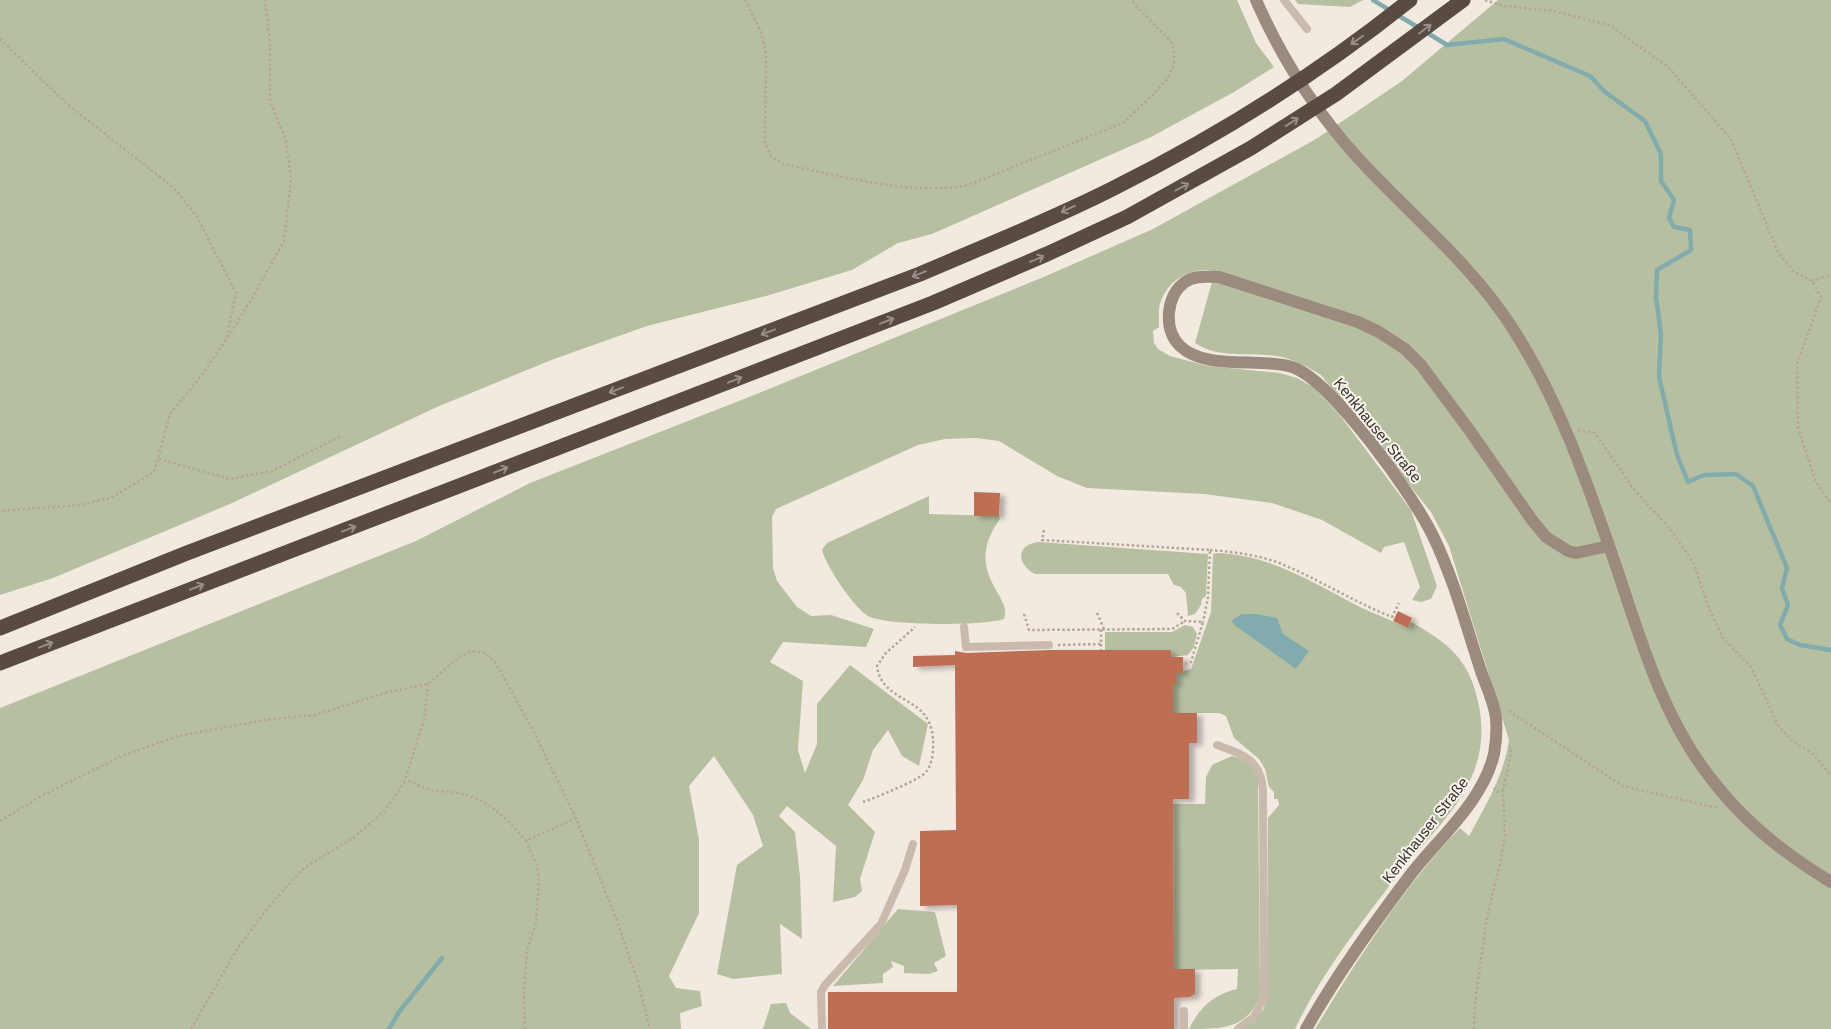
<svg xmlns="http://www.w3.org/2000/svg" width="1831" height="1029" font-family="Helvetica,sans-serif">
  <defs>
    <filter id="shadow"><feDropShadow dx="5.5" dy="3" stdDeviation="2.5" flood-color="#0004"/></filter>
  </defs>
  <rect width="100%" height="100%" fill="#f2eae1"/>
  <path fill="#b6c0a1" d="M0,0H1237L1256,43L1274,67L1234,92L1151,137L932,234L898,243L852,270L766,296L647,326L554,359L437,407L230,504L53,578L0,595Z
    M1295,0H1363L1350,7L1298,4Z
    M1498,0H1831V1029H1315C1358,959 1403,887 1460,828L1469,836C1486,805 1504,775 1509,740L1449,546L1431,512L1321,375C1308,367 1297,361 1282,357C1254,351 1219,360 1195,343L1215,271C1190,267 1168,279 1160,304C1158,311 1159,320 1159,327L1153,331L1154,343L1158,349L1170,356L1208,366L1280,373L1297,378L1313,387L1339,414L1411,510L1437,586L1431,599L1421,602L1412,600L1420,587L1404,542L1384,547L1381,553L1322,520L1272,503L1204,494L1087,488L1057,476L999,441L976,438L945,439L918,445L776,509L772,517L773,568L777,581L797,607L811,616L831,615L874,629L866,647L783,642L770,662L803,681L798,750L805,773L817,744V704L850,665L928,724L919,766L902,756L888,730L873,750L863,780L848,805L875,832L860,879L862,891L855,897L833,902L836,846L787,806L779,816L795,832L800,876L802,939L780,924L782,974L733,979L717,974L737,865L763,846L753,815L714,756L689,786L699,840V913L669,976L676,988L700,991L702,1006L680,1013L681,1029H0V708L416,541L530,483L754,395L1046,276L1153,229L1316,139L1402,81Z
    M929,496V514L999,516L1000,519C961,573 1014,596 1004,619C984,626 886,626 868,616C854,608 826,566 822,550L827,543Z
    M1039,542L1208,554L1206,596L1202,599L1201,605L1195,614L1188,616L1186,593L1181,587L1174,585L1168,574H1035C1016,564 1016,544 1039,542Z
    M1217,553C1272,555 1314,584 1362,608C1377,615 1392,620 1407,628L1411,622C1450,644 1470,660 1479,706C1494,784 1437,824 1393,881C1358,927 1320,976 1295,1029H1242L1263,1010L1267,998L1268,818L1279,805L1278,799H1274V792L1269,787L1265,769L1259,759L1234,738L1226,716L1219,713H1173V684H1176V673L1191,669L1211,612L1213,554Z
    M1185,625L1193,627L1197,634L1194,647L1188,655L1171,657V650H1105V632H1172Z
    M1232,756C1245,759 1253,764 1258,777L1260,996C1247,1029 1222,1029 1189,1029C1199,1008 1214,994 1237,989L1238,969L1174,970L1173,804H1205L1206,777L1212,765Z
    M898,909L935,912L946,956L934,963L938,971L929,974L904,973V966L891,961L893,967L883,974V983L833,986Z
    M786,1003L790,1013L811,1029H763L771,1004Z"/>
  <path fill="#81abad" d="M1242,614H1256L1277,618L1283,634L1309,651L1296,669L1233,624L1232,620Z"/>
  <g fill="none" stroke-linecap="round" stroke-linejoin="round">
    <path stroke="#81abad" stroke-width="4.5" d="M1373,0L1419,28
      M1426,32L1447,45L1504,39L1590,76L1605,92L1645,121L1661,154V181L1674,200L1669,218L1674,227L1690,230L1691,250L1657,270L1656,297L1661,334L1659,377L1677,455L1688,482L1704,475L1736,474L1753,486L1787,568L1782,588L1788,605L1780,625L1787,639L1800,645L1831,650
      M389,1029L399,1012L442,958"/>
  </g>
  <path fill="#be6e53" filter="url(#shadow)" d="M974,492L1000,493L999,516H974Z
    M1398,611L1412,618L1408,628L1393,621Z
    M1050,650H1171V657H1183V673H1176V684H1173V713H1197V743H1189V799H1173L1174,969H1195V994L1190,997L1174,998V1029H828V992H957V905L920,906V831L956,830L955,665L913,667V656L955,655V651L966,653Z"/>
  <g fill="none" stroke-linecap="round" stroke-linejoin="round">
    <path stroke="#b5a597" stroke-width="2.5" stroke-dasharray="2.5 2.5" stroke-linecap="butt" d="M745,0L761,32L766,55L765,142L771,156L783,164C841,176 909,196 968,185L1123,123L1154,94L1167,79L1174,65V52L1171,42L1131,0
      M1485,0L1504,6L1554,11L1609,25L1667,66L1731,139L1778,252L1793,271L1812,281L1821,297L1797,364L1798,428L1816,482L1831,504
      M0,39L67,104L174,188L197,217L236,293L226,340L202,375L170,414L154,472L111,498L79,505L0,511
      M1812,281L1831,275
      M228,337L254,295L284,241L291,179L286,141L270,100V41L265,0
      M1578,430L1595,433L1633,488L1670,529L1693,562L1710,611L1723,638L1751,667L1778,725L1792,741L1811,752L1831,775
      M159,459L230,479L272,471L341,436
      M1044,530L1042,540L1210,550L1208,597L1203,622
      M1210,550C1235,552 1259,555 1282,564C1320,580 1354,602 1392,617L1399,603
      M1097,613L1104,629
      M1177,613L1185,621L1203,622L1191,662L1182,664
      M1024,614L1029,630L1172,629L1185,621
      M1101,644V650
      M1058,645L1101,644V629
      M1509,711L1623,786L1718,808
      M404,783L424,720L428,684
      M1503,791L1511,753L1510,746
      M863,802C875,798 919,780 925,773C931,767 933,756 933,748C936,692 883,708 877,666L885,654L915,627
      M0,821L43,795L124,755L178,736L271,719L315,715L385,693L428,684L459,657L472,651L485,653L495,662L533,730L576,818L617,921L638,982L650,1029
      M191,1029L237,949L270,905L304,868L353,838L384,811L404,783L411,781C430,794 441,789 462,794C490,800 509,821 526,841L576,818
      M525,1029L524,993L527,950L536,923L539,881L537,866L526,841
      M1474,1029L1475,1003L1487,917L1500,864L1505,835L1503,791L1497,792L1494,788"/>
    <path stroke="#cabaad" stroke-width="8" d="M1284,0L1307,29
      M964,627L966,647L1049,645
      M1217,745C1242,754 1261,759 1263,790L1264,997L1254,1017L1238,1029
      M1184,1011V1029
      M822,1029L821,992L825,985L881,924L905,870L913,844"/>
    <path stroke="#9d8a7e" stroke-width="12" d="M1256,0C1281,57 1316,112 1358,158C1410,215 1472,264 1513,329C1560,402 1588,485 1616,566C1641,641 1663,719 1713,781C1745,823 1786,855 1831,882
      M1306,1029C1337,974 1373,924 1411,874C1440,837 1483,801 1494,754C1496,743 1497,729 1496,718C1494,701 1484,682 1479,665C1465,622 1453,577 1433,536C1415,498 1331,379 1292,367C1259,357 1206,371 1180,346C1163,329 1166,296 1185,282C1195,275 1207,277 1219,277L1358,322L1379,332L1405,349L1421,365L1470,431L1532,520L1546,537L1568,551L1576,553L1609,546"/>
    <path stroke="#594a43" stroke-width="15" d="M0,628L187,553L920,274C985,246 1051,220 1114,188C1218,136 1319,73 1410,0
      M0,663L933,303L1047,254L1127,217L1251,148L1336,94L1463,0"/>
  </g>
  <defs><path id="oneway-shaft" d="M-6 0H5M1.5-3L5.5 0L1.5 3" fill="none" stroke-width="1.6" stroke-linecap="round" stroke-linejoin="round" transform="scale(1.25)"/></defs>
  <g stroke="#998e87">
    <use href="#oneway-shaft" transform="translate(1425 29) rotate(-37)"/>
    <use href="#oneway-shaft" transform="translate(1357 40) rotate(145)"/>
    <use href="#oneway-shaft" transform="translate(1292 122) rotate(-33)"/>
    <use href="#oneway-shaft" transform="translate(1182 187) rotate(-28)"/>
    <use href="#oneway-shaft" transform="translate(1068 209) rotate(155)"/>
    <use href="#oneway-shaft" transform="translate(1037 259) rotate(-23)"/>
    <use href="#oneway-shaft" transform="translate(919 274) rotate(158)"/>
    <use href="#oneway-shaft" transform="translate(887 321) rotate(-21)"/>
    <use href="#oneway-shaft" transform="translate(768 332) rotate(159)"/>
    <use href="#oneway-shaft" transform="translate(735 380) rotate(-21)"/>
    <use href="#oneway-shaft" transform="translate(616 390) rotate(159)"/>
    <use href="#oneway-shaft" transform="translate(501 470) rotate(-21)"/>
    <use href="#oneway-shaft" transform="translate(349 529) rotate(-21)"/>
    <use href="#oneway-shaft" transform="translate(197 587) rotate(-21)"/>
    <use href="#oneway-shaft" transform="translate(46 645) rotate(-21)"/>
  </g>
  <g text-anchor="middle" dominant-baseline="central" stroke-width="4" stroke-linejoin="round" paint-order="stroke">
    <g font-size="15" fill="#39302b" stroke="#f9f4ed">
      <text transform="translate(1378 430) rotate(51)">Kenkhauser Straße</text>
      <text transform="translate(1425 830) rotate(-52)">Kenkhauser Straße</text>
    </g>
  </g>
</svg>
